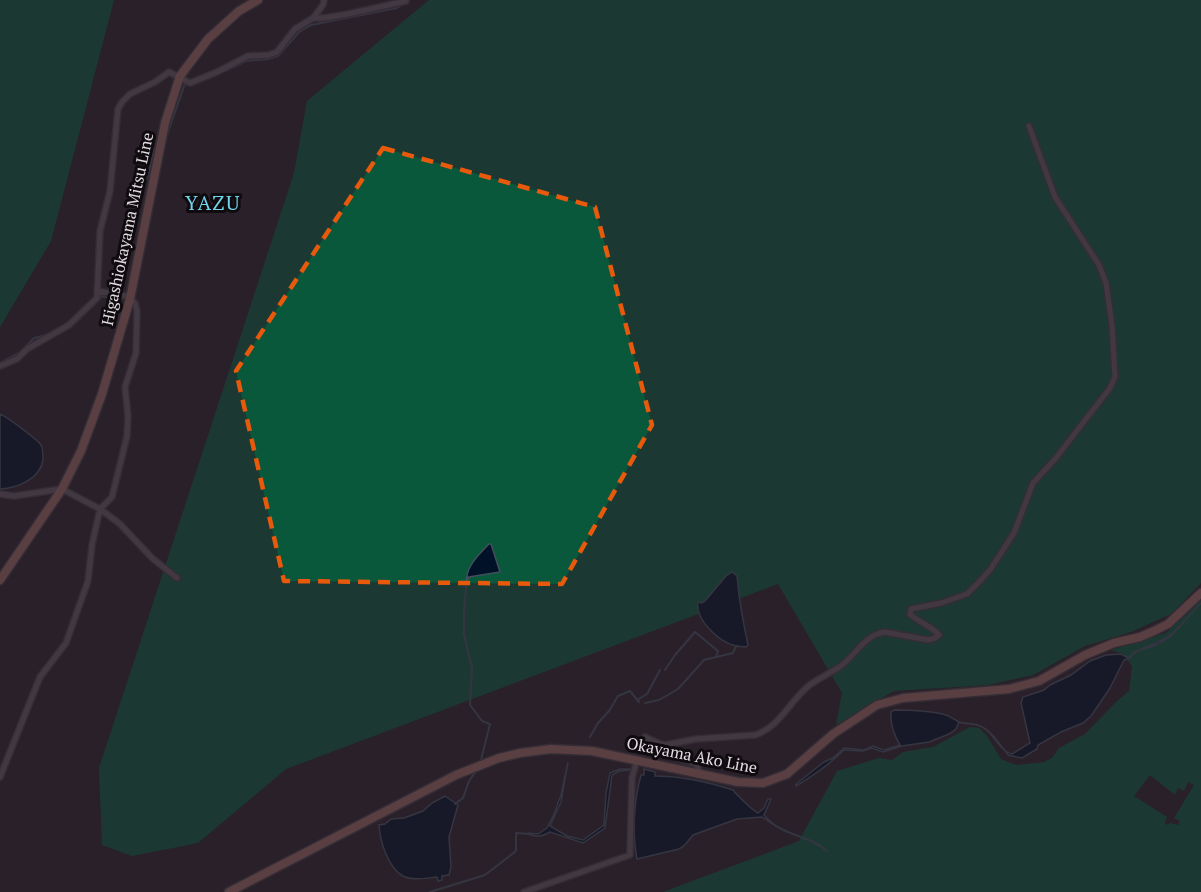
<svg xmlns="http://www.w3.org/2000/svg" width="1201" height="892" font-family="'PT Serif',serif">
  <rect width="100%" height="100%" fill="#292029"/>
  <path fill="#0a583c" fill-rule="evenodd" d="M0,0H114L51,241L0,327Z
    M429,0H1201V583L1171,614L1131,632L1085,646L1033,675L988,685L894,691L836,725L842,693L778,584L286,769L198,843L132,856L102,845L99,768L294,173L307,101Z
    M1201,600V892H663L799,841L837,771L879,758L892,760L903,752L933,747L970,727L979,728L987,736L1001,759L1016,765L1044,762L1052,758L1059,748L1085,734L1116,702L1129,691L1132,667L1124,654L1111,650L1166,633ZM1150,775L1175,795L1178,788L1184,791L1188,782L1194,785L1174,818L1180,821L1178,825L1170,823L1167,825L1165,823L1167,817L1134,796Z"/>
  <path fill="#011127" stroke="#444e5f" stroke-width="1.5" d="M0,414C7,417 37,439 41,445C43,449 43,455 43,459C41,479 17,488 0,489Z
    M489,544H491L500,572L469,577L467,580C465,568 480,553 489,544Z
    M732,572L737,576C739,600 743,622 748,645L746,647C743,646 740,647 736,646C719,642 695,620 698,602L702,603L705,601L726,576Z
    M1201,603L1172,635L1159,644L1134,652L1130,658L1124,660L1110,688L1091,716L1083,723L1061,732L1038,745L1037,749L1022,758L1008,755C1001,746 991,729 978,725C972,723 965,724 959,722L956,729L949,734L929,742L902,746L883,752L872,748L863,751L844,750C832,762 811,777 796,786V784L824,762L833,758L844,748L864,750L873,746L884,750L900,745C894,735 890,724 891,712L894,710C909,710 932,711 946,715C952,717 957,722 963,723C972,725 977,723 985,729C995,736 1000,751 1012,754L1030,743L1021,703L1023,697L1044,690L1050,685L1071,675L1090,661L1106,655L1121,654L1128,658C1140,646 1152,647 1166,638C1180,629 1189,615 1201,603Z
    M568,762L561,802L550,826L567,836L583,840L604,825L606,793L610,773L620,769H630V770L619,771L612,775L605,828L583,843L550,832C541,837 538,837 528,834V833L538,834L547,828L554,814L561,795Z
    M644,769L655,772V776C682,776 708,782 733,790C736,794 753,811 758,813L764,808L768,799H771L764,815L773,824L762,817L737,819L693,835L684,846L679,849L637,859C632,833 634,800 641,775H644Z
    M445,796L458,805L449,837L451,867L449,875L442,876V880L438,881L437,877C427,878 413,881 403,876C388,868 380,841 379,825L385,824L391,819L404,818L423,811L432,803Z"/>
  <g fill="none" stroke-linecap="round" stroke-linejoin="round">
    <path stroke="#444e5f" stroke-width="2" d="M225,71L246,61L268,59L278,56L300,31L311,25L397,8L409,0
      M164,143L185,84L194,85L198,82
      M83,309C97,292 99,298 118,297L125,262L129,258L137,195L148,176L154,149L156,147
      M0,363L19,353L34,338L47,335
      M467,577L464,611V635L472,668L470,705L482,721L490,724L481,760
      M665,670L675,655L695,632L718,651L716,657
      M637,700L647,694L660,670
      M645,703L659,700L678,689L704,660L733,653L736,646
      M590,737L598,723L609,711L618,696L630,691L639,702
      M455,804L463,798L469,781L477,770
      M769,821C788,837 809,835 827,851
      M430,892L485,875L516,851V833L530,834"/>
    <g stroke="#433c44" stroke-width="8">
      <path id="minor" d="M313,18L323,5L324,0
        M0,366L17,359L27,349L69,325L97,298L100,231L110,191L118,109L122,102L130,94L155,82L169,72L190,83L217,72L248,56L269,55L277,52L295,29L313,18H324L348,14L406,1
        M0,494L14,496L62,489L100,509L120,524L152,558L177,578
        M700,773L696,764L649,749L643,744L645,737L658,743L665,745L696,739L755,735C777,728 787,707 803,691C814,679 829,675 842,665C856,654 866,634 885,632L928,640L935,638L939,635C933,627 918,622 910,614L911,609L941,603L967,594L979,582L990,570L1014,533L1033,483L1055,459L1110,388L1115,377L1112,325L1106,283L1099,265L1055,197L1029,126
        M0,777L40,677L66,643L88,581L92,545L100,509L112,497L127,436L128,416L125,387L136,353L137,311L135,303L126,296L97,291
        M524,892L630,855L632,778L637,760"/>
    </g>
    <g stroke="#433c44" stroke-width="11">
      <path id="primary" d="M0,580L62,489L81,451L102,394L130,299L165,123L180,76L208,39L239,11L258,0
        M229,892L456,775L499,758L520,753L551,749L592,751L738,782L763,783L787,774L833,734L877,705L903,698L1009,689L1039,681L1085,655L1114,643L1140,637L1154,631L1168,624L1201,593"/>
    </g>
    <use href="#minor" stroke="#605560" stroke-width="5"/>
    <use href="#primary" stroke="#936561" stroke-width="8"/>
  </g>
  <path d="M0 0H1201V892H0ZM383,148L595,207L652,425L562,584L284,581L236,371Z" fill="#292029" fill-opacity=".55" fill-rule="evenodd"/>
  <path fill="none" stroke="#e8590c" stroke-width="4.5" stroke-dasharray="12 8" stroke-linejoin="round" d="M383,148L595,207L652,425L562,584L284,581L236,371Z"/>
  <g text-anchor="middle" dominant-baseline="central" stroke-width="6" stroke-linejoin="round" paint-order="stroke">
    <g font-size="16" fill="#e2dce2" stroke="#0f0b0f">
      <text transform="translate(127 229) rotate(-78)">Higashiokayama Mitsu Line</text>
      <text transform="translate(692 755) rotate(11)">Okayama Ako Line</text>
    </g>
    <g font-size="20" letter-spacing="1.5" fill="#70d5ed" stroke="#0f0b0f">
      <text x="213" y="202">YAZU</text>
    </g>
  </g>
</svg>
